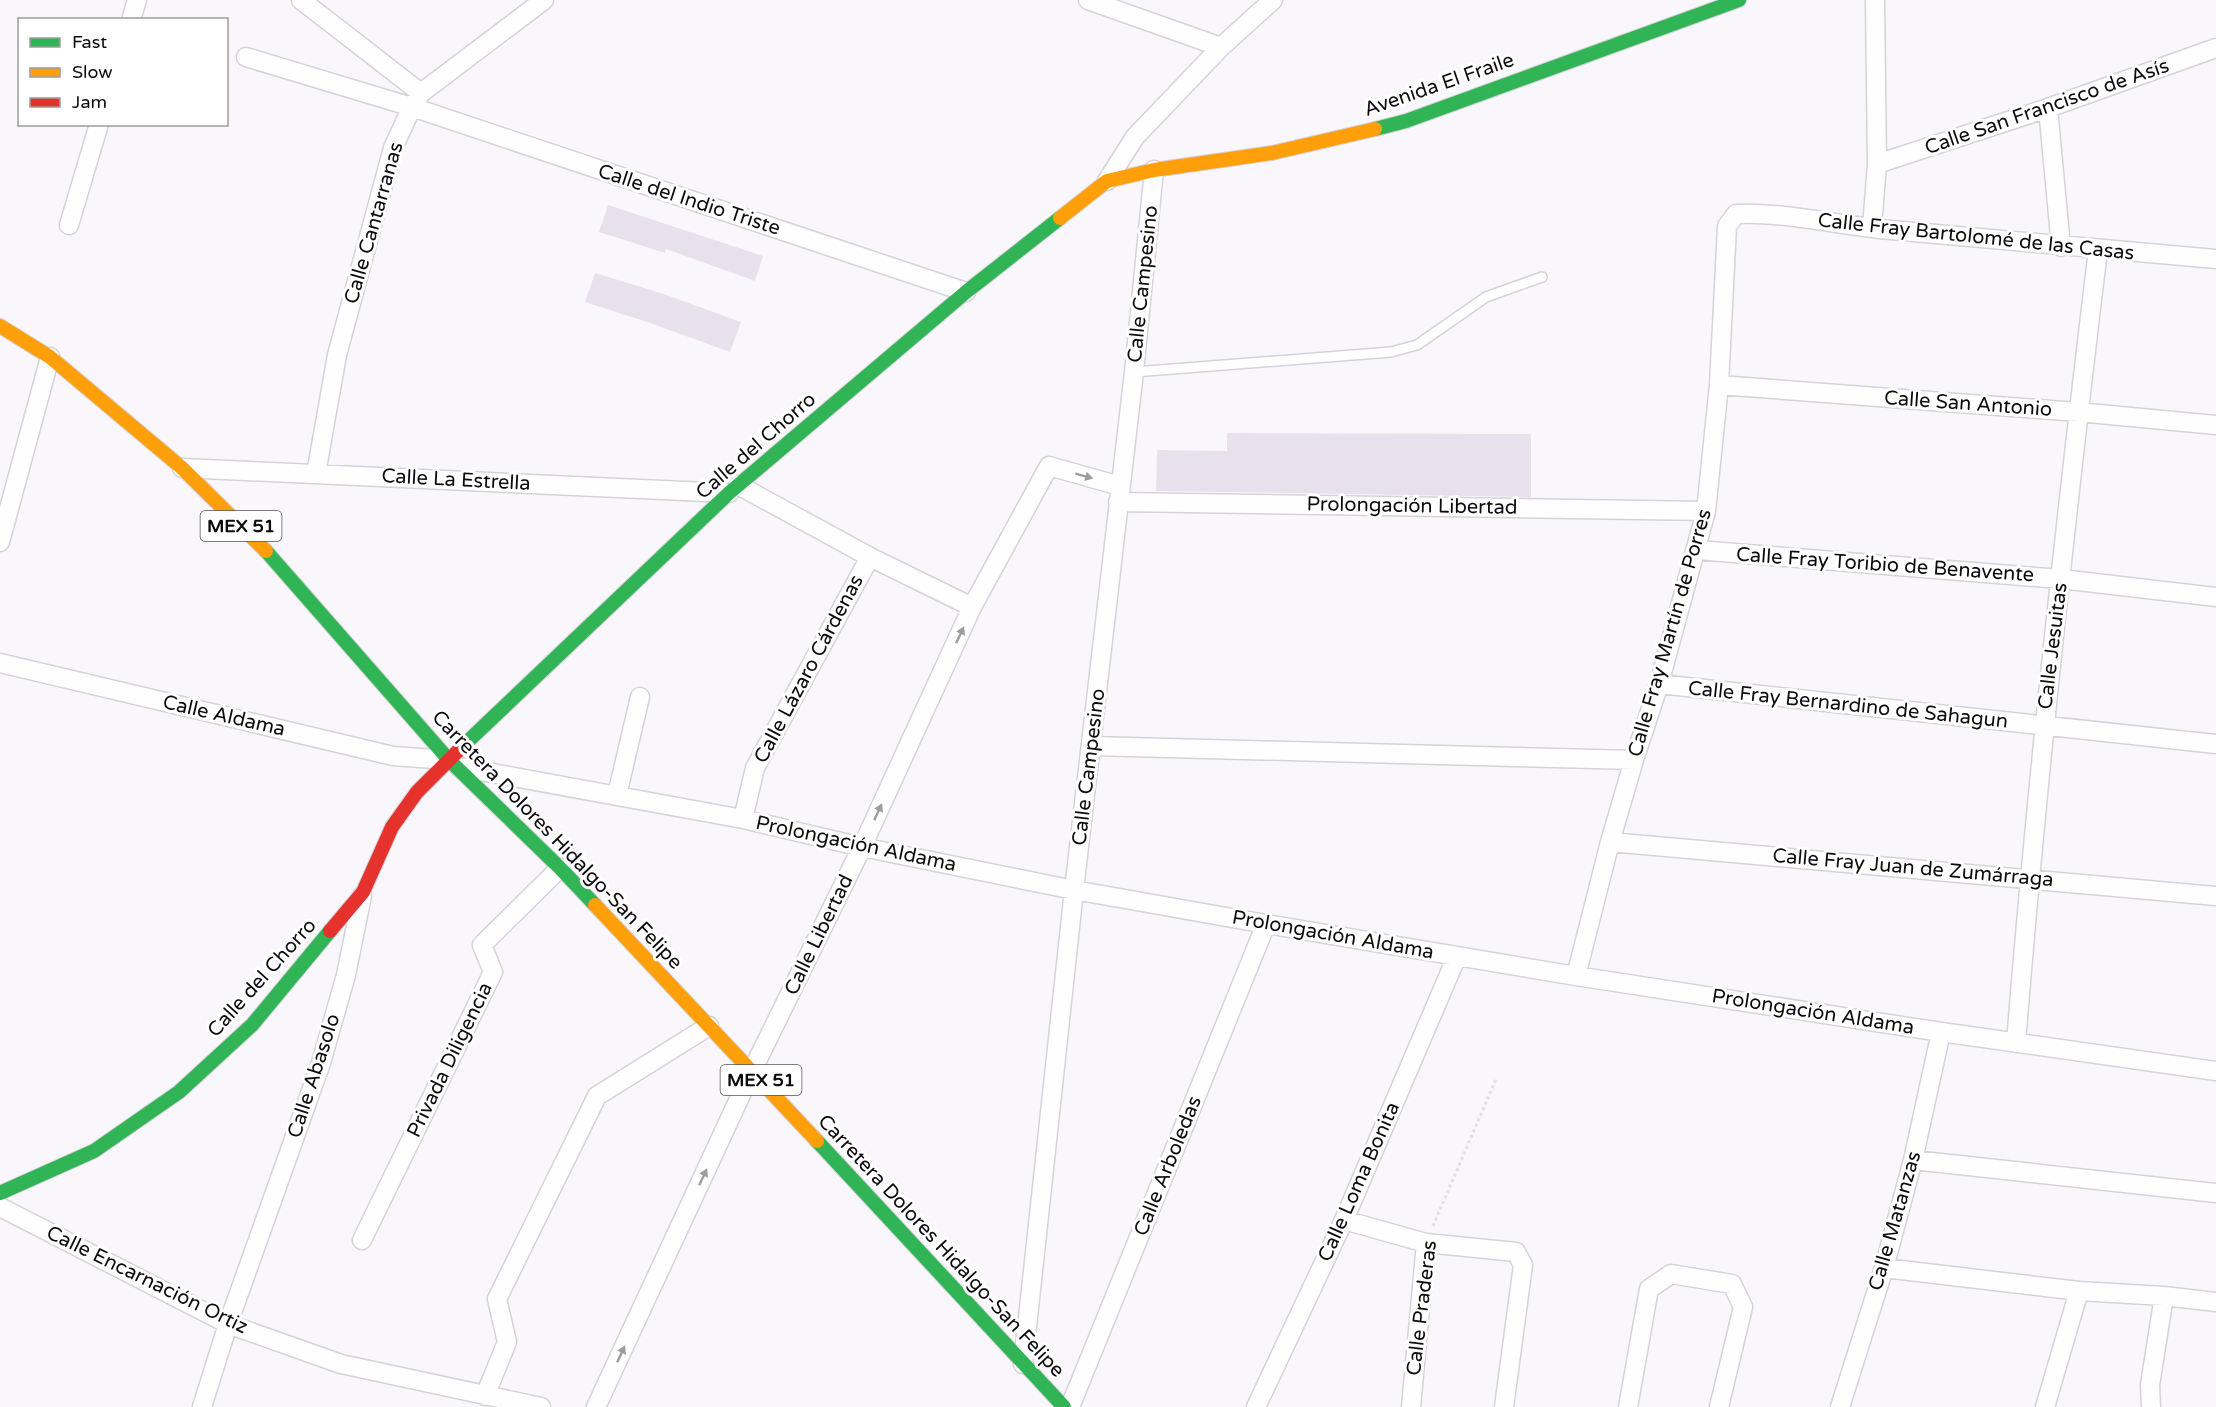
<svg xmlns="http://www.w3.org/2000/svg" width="2216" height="1407" font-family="'Varela Round',sans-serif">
  <rect width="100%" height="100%" fill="#faf7fc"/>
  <path fill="#e8e1ed" d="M608,205L763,256L755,281L666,249L665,253L599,232Z
    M595,273L661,293L741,322L730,352L650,323L585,302Z
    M1227,433L1531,434V497L1156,491L1157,450L1227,451Z"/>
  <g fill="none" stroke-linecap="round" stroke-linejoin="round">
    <g stroke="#d5d3d7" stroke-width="12">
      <path id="lane" d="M1134,372L1391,352L1417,345L1486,297L1542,277"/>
    </g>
    <g stroke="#d5d3d7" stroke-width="21">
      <path id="street" d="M301,0L421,93
        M1088,0L1221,47
        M131,20L137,0
        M246,57L412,107L966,292
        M2048,108L2061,247
        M1877,164L2048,108L2216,48
        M1107,181L1135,137L1221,47L1273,0
        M69,225L99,124
        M1872,228L1877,164L1875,0
        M1719,385L2078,412L2216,425
        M182,468L729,493
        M316,474L337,355L393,148L412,107L421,93L544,0
        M738,485L870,557L972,607
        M1118,502L1706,511
        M0,542L50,357
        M1697,550L2061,579L2216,597
        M0,663L393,756L449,760
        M1659,684L2216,744
        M1092,746L1634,760
        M459,767L743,819L862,847L1074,890L1266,924L1576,976L1941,1032L2216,1071
        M617,795L640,697
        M743,819L755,768L870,557
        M1610,842L2216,896
        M1576,976L1610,842L1634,760L1659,684L1706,511L1719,385L1727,226L1736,214C1784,212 1832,224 1880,229C1992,240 2104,250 2216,259
        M2016,1043C2037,778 2066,514 2098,250
        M1913,1160L2216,1193
        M0,1207L228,1324L341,1364L541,1407
        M1344,1220L1426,1243L1516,1252L1523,1265L1504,1407
        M362,1240L493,972L482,945L560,868
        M1884,1268L2079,1291L2164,1296L2216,1302
        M1023,1364L1074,890L1134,372L1154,170
        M485,1396L507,1342L497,1299L597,1096L709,1026
        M202,1407L228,1324L321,1063L346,975L362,896
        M596,1407L752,1071L862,847L972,607L1049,466L1120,486
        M1070,1407L1266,924
        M1256,1407L1344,1220L1457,956
        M1411,1407L1426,1243
        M1628,1407L1649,1289L1671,1274L1732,1284L1743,1307L1719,1407
        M1840,1407L1884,1268L1913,1160L1941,1032
        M2045,1407L2079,1291
        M2151,1407L2150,1385L2164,1296"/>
    </g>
    <g stroke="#d5d3d7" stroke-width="16">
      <path id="fast" d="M1375,129L1406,121L1739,0
        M266,551L449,760L560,868L595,905
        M464,745L729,493L966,292L1060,218
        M817,1141L1064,1407
        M0,1193L94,1151L179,1092L252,1025L330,931"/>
    </g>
    <g stroke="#d5d3d7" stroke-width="16">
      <path id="slow" d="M1060,218L1107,181L1154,170L1272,153L1375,129
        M0,326L50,357L182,468L266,551
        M595,905L817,1141"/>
    </g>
    <g stroke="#d5d3d7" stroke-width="16">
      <path id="jam" d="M330,931L363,892L392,827L417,792L464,745"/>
    </g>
    <path stroke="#e0dfe1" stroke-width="3" stroke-dasharray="3 3" stroke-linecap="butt" d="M1433,1226L1496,1079"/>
    <use href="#lane" stroke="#fefeff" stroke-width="9"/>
    <use href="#street" stroke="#fefeff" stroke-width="18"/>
    <use href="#fast" stroke="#30b455" stroke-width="14"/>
    <use href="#slow" stroke="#ff9f0a" stroke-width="14"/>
    <use href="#jam" stroke="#e5322d" stroke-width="14"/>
  </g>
  <defs><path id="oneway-solid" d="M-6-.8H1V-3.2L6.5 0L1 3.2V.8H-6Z" transform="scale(1.5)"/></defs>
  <g fill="#9d9c9e">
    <use href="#oneway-solid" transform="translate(1084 476) rotate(15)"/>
    <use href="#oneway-solid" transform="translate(960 635) rotate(-65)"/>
    <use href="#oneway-solid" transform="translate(878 812) rotate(-65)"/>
    <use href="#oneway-solid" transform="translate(703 1177) rotate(-65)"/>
    <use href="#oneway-solid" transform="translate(621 1354) rotate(-65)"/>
  </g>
  <g text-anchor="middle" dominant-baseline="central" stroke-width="6" stroke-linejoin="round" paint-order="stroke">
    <g fill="#fff" stroke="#555456" stroke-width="1.5">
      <rect x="200.5" y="511" width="81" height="30" rx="4.5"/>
      <rect x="720.5" y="1065" width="81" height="30" rx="4.5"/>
    </g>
    <g font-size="18" font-weight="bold" fill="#0c0a0d">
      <text x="241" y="526">MEX 51</text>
      <text x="761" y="1080">MEX 51</text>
    </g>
    <g font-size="20" fill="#0c0a0d" stroke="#fff">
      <text transform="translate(1439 85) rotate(-19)">Avenida El Fraile</text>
      <text transform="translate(2047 107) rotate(-19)">Calle San Francisco de Asís</text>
      <text transform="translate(689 200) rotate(18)">Calle del Indio Triste</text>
      <text transform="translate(374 223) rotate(-74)">Calle Cantarranas</text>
      <text transform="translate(1976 237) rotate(6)">Calle Fray Bartolomé de las Casas</text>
      <text transform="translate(1143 284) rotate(-84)">Calle Campesino</text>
      <text transform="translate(1968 404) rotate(4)">Calle San Antonio</text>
      <text transform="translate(756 446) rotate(-41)">Calle del Chorro</text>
      <text transform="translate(456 480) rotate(3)">Calle La Estrella</text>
      <text transform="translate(1412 506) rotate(1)">Prolongación Libertad</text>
      <text transform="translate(1885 565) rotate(4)">Calle Fray Toribio de Benavente</text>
      <text transform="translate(1670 633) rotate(-74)">Calle Fray Martín de Porres</text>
      <text transform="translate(2053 646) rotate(-83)">Calle Jesuitas</text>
      <text transform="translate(809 669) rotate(-62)">Calle Lázaro Cárdenas</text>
      <text transform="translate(1848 705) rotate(6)">Calle Fray Bernardino de Sahagun</text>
      <text transform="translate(224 716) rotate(13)">Calle Aldama</text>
      <text transform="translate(1089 767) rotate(-83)">Calle Campesino</text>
      <text transform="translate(557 840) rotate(46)">Carretera Dolores Hidalgo-San Felipe</text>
      <text transform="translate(856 844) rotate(12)">Prolongación Aldama</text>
      <text transform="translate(1913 868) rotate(5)">Calle Fray Juan de Zumárraga</text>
      <text transform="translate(819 935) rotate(-64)">Calle Libertad</text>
      <text transform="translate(1333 935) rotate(10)">Prolongación Aldama</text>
      <text transform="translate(262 978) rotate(-48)">Calle del Chorro</text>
      <text transform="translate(1813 1012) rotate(9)">Prolongación Aldama</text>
      <text transform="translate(450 1060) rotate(-64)">Privada Diligencia</text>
      <text transform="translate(314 1076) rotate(-72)">Calle Abasolo</text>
      <text transform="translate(1168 1166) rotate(-68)">Calle Arboledas</text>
      <text transform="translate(1359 1182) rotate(-66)">Calle Loma Bonita</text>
      <text transform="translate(1895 1221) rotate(-74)">Calle Matanzas</text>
      <text transform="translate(941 1246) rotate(47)">Carretera Dolores Hidalgo-San Felipe</text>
      <text transform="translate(147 1280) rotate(26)">Calle Encarnación Ortiz</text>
      <text transform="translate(1422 1308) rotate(-83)">Calle Praderas</text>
    </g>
  </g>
  <rect x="18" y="18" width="210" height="108" fill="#ffffff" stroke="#9e9d9e" stroke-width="1.5"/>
  <rect x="30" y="38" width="30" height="9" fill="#30b455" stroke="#9e9d9e" stroke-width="1.5"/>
  <text x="72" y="48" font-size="18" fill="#0c0a0d">Fast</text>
  <rect x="30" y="68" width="30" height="9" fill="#ff9f0a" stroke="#9e9d9e" stroke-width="1.5"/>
  <text x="72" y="78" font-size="18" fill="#0c0a0d">Slow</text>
  <rect x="30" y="98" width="30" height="9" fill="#e5322d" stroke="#9e9d9e" stroke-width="1.5"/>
  <text x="72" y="108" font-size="18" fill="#0c0a0d">Jam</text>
</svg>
